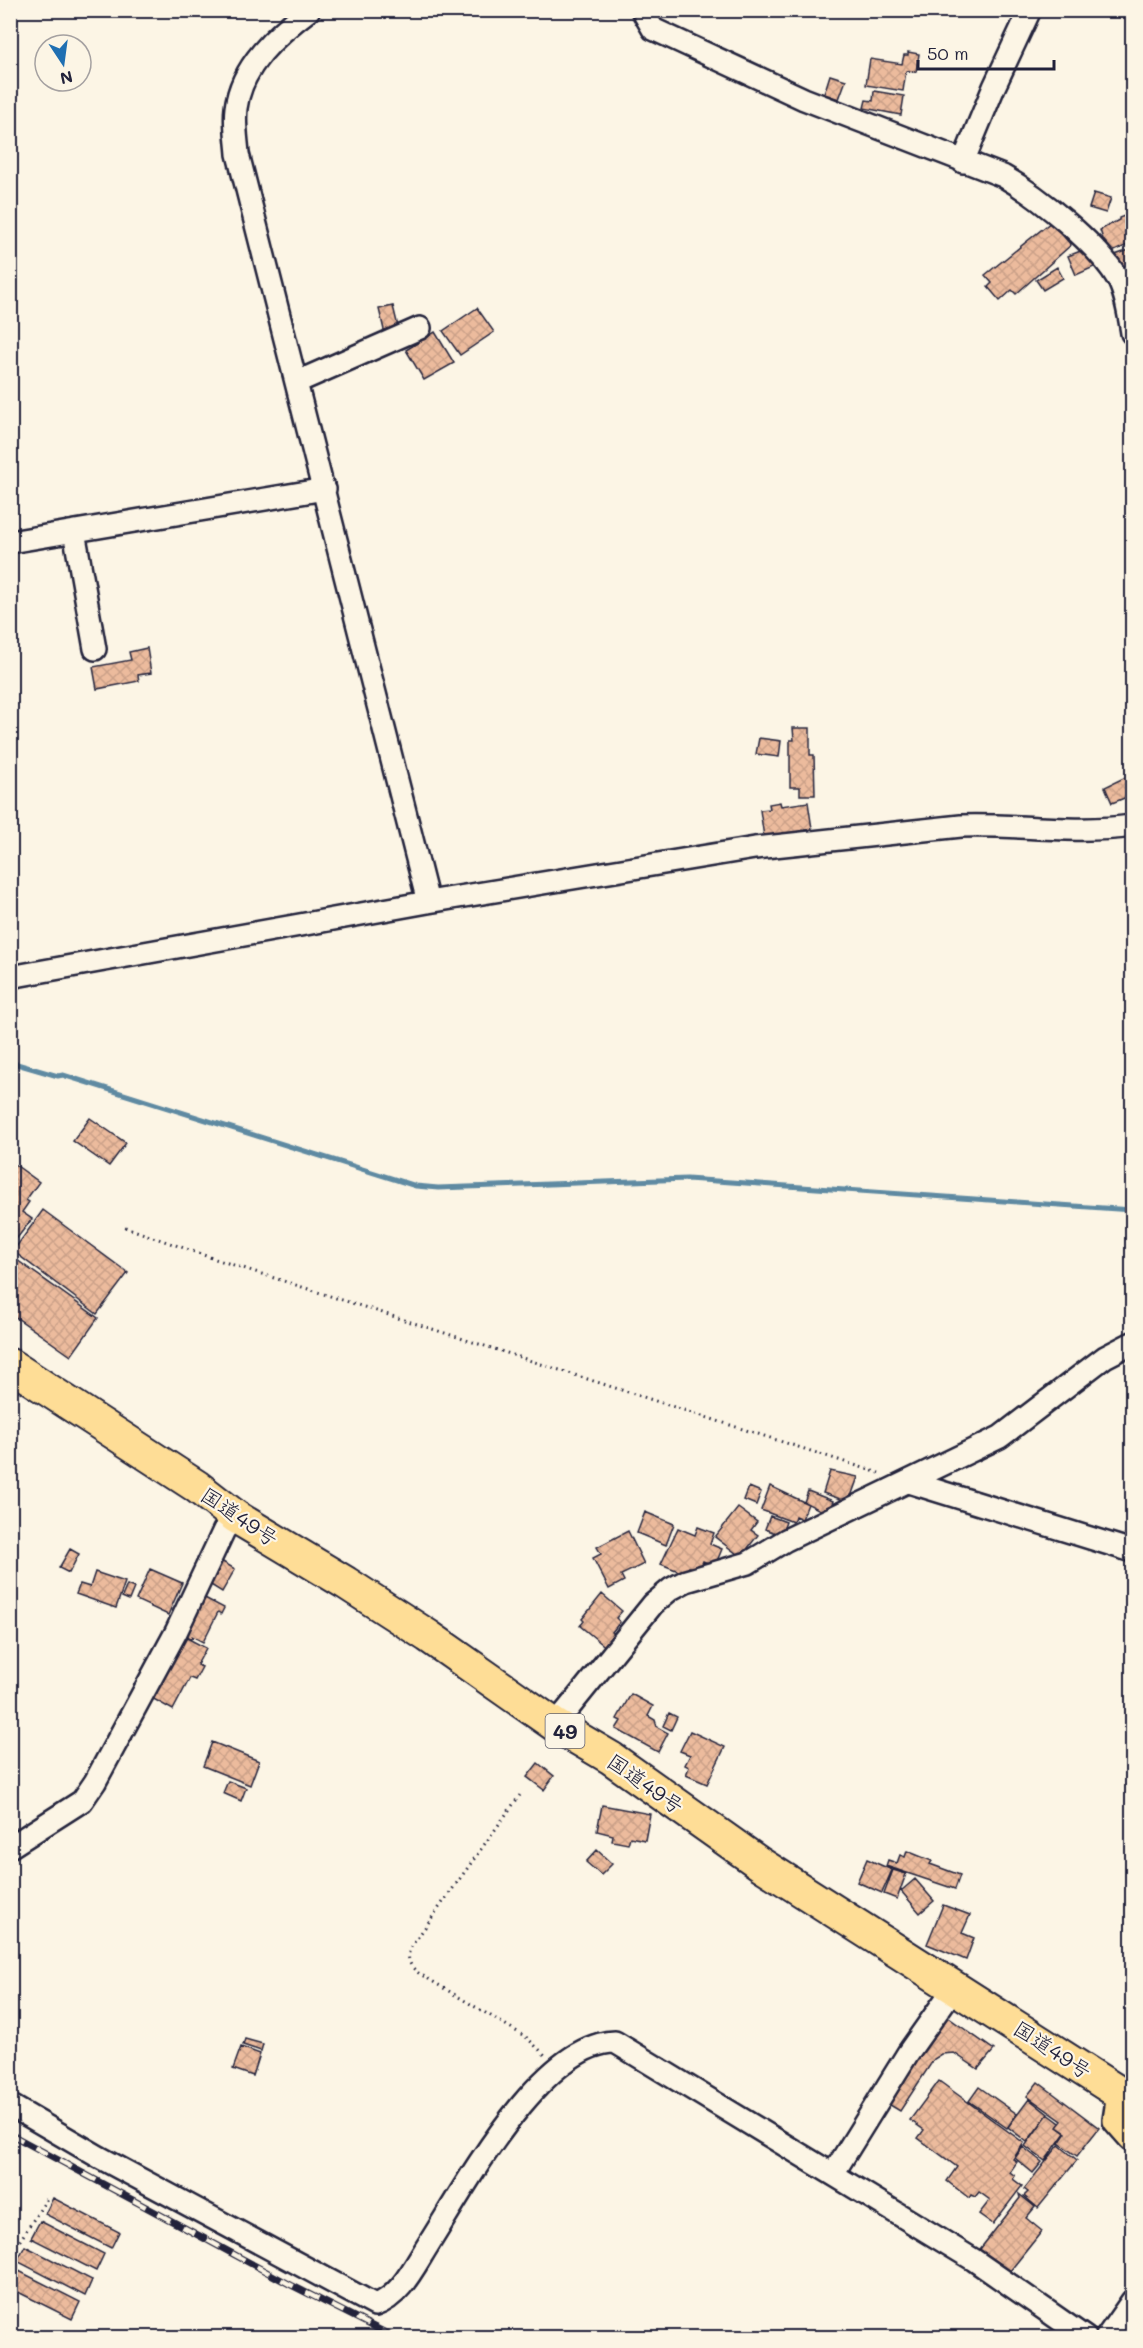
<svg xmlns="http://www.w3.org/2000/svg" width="1143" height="2348" font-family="Mali,'Klee One',sans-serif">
  <defs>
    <pattern id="building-cross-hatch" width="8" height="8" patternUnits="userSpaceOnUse" patternTransform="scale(1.5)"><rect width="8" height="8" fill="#ecbb9d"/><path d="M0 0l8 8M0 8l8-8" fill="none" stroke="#caa088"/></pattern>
  </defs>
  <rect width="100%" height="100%" fill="#fcf5e5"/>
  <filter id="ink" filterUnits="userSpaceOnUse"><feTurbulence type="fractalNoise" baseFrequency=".0167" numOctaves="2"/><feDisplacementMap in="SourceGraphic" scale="12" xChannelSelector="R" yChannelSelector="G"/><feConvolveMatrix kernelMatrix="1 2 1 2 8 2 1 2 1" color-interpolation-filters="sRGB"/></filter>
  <g filter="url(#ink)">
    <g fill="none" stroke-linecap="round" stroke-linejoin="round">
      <path stroke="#5e8aa2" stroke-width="5" d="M10,1062L58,1076L63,1075L416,1186L438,1188L687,1179L1132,1210"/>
    </g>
    <path fill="url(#building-cross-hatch)" stroke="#22223b" stroke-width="1.5" d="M908,52L919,54L916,72L906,71L903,91L866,85L870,59L902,64L904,55H908Z
      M830,75L846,80L839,99L824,94Z
      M874,91L904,96L901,115L864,108L866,100L873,101Z
      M1094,193L1111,198L1106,213L1089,208Z
      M1132,213V243L1108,254L1100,230L1119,220V218Z
      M1051,222L1071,245L1016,294L1012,290L1000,301L988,287L992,283L985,275Z
      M1132,249V264L1123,267L1115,255Z
      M1083,250H1086L1094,267L1076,275L1068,256Z
      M1057,267L1063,278L1043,290L1036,280Z
      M393,306L399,331L385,334L379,309Z
      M477,308L494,332L460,355L443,331Z
      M435,332L454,363L424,380L406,350Z
      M147,648L151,673L138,675L139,681L97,689L93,667L131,660L129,652Z
      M793,728H810V755H814L815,795H800V787H790V740H794Z
      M759,738L781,741L779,757L756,754Z
      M1132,774V795L1112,803L1105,787Z
      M780,802L781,806L808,802L812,829L764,837L760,810L770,809L769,804Z
      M90,1118L126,1143L109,1166L73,1141Z
      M10,1161L39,1182L26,1200L29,1202L22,1212L32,1219L10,1247Z
      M43,1210L128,1273L97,1314L13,1251Z
      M10,1255L98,1318L71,1356L10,1313Z
      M830,1471L858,1477L849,1502L823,1493Z
      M770,1486L808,1504L802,1519L795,1516L793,1522L761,1510Z
      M749,1487L761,1492L756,1505L744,1500Z
      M808,1491L833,1501L828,1514L804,1502Z
      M738,1508L757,1522L751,1530L758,1535L741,1557L715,1537Z
      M645,1512L674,1524L666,1545L637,1533Z
      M770,1516L786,1522L781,1535L765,1529Z
      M698,1527L714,1533L710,1544L722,1549L715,1566L703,1561L699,1571L689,1567L686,1574L661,1564L678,1528L695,1535Z
      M628,1531L644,1564L621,1575L624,1581L609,1589L593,1558L601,1554L597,1547Z
      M70,1549L79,1554L69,1573L59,1568Z
      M221,1561L235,1569L222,1592L206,1582Z
      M150,1569L182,1583L168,1615L136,1600Z
      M95,1572L125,1582L116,1608L76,1594L80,1584L90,1587Z
      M127,1585L134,1588L129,1600L122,1597Z
      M602,1594L622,1611L616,1618L620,1622L612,1632L617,1636L607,1648L580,1626L584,1621L582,1619Z
      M201,1596L224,1608L221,1614L218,1612L203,1642L192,1636L191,1639L184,1632Z
      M183,1636L206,1648L197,1665L202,1667L195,1680L190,1678L173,1710L150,1697Z
      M631,1694L653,1706L648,1716L655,1720L657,1727L668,1733L658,1752L616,1729L621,1721L617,1719Z
      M669,1713L677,1717L671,1730L663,1726Z
      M690,1731L725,1747L707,1784L686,1775L689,1767L685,1765L690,1755L680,1751Z
      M212,1742L259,1761L250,1785L203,1766Z
      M538,1763L554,1776L544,1790L527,1777Z
      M228,1781L246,1788L241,1801L223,1793Z
      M602,1805L650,1814L645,1840L630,1837L628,1844L612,1841L613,1835L597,1831Z
      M597,1850L612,1864L601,1875L586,1862Z
      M907,1851L932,1861L930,1864L960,1875L955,1889L886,1866L888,1860L897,1863L900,1855L905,1857Z
      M867,1859L892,1870L882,1893L857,1882Z
      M893,1870L906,1874L897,1899L884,1894Z
      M915,1879L934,1901L920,1913L901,1891Z
      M943,1905L970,1915L962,1933L974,1938L966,1960L927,1944Z
      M942,2013L994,2050L978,2069L954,2053L942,2054L934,2059L900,2111L885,2102Z
      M245,2039L263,2044L261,2051L243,2045Z
      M241,2047L260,2054L253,2076L233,2069Z
      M939,2081L1024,2143L1013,2159L1017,2162L1010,2172L1015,2176L1013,2179L1022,2186L993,2224L979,2214L990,2200L979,2192L975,2197L971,2195L969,2198L947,2181L957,2167L918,2138L924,2130L910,2120Z
      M1038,2082L1099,2128L1077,2156L1059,2143L1066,2133L1057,2127L1062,2121L1027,2096Z
      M979,2087L1017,2114L1007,2128L969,2101Z
      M1029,2099L1048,2114L1027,2142L1008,2127Z
      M1048,2114L1060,2123L1057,2127L1065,2133L1045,2161L1025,2146Z
      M1059,2145L1077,2160L1038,2208L1024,2196L1028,2192L1024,2189Z
      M1023,2147L1042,2162L1033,2173L1015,2158Z
      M1019,2194L1035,2207L1026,2218L1042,2231L1006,2276L977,2253L1020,2198Z
      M53,2198L119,2232L111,2248L45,2214Z
      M40,2221L104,2254L96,2271L31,2238Z
      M25,2246L92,2280L85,2296L17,2261Z
      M13,2268L80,2302L72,2319L10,2288Z"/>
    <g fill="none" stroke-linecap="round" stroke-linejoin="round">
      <g stroke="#22223b" stroke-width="26">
        <path id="minor" d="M309,10C277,34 241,66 236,108C234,123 237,140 238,154L428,902
          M642,10L653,29L804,99L1003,176C1038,196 1098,244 1118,279C1126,294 1129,315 1132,333
          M963,162L994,87L1030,10
          M297,382L420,328
          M74,531L95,649
          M10,542L325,489
          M10,977L428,902L755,848L961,826C1019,824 1075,834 1132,826
          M909,1482L1132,1551
          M555,1725L653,1604L671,1589L686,1581L748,1563L786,1540L1000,1437L1105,1357L1132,1343
          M10,1847L82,1801L95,1782L176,1632L224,1530L236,1517
          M10,2105L99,2157L375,2305C400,2297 414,2267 428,2245C464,2189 541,2043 615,2042L974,2260L1086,2338
          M833,2174L908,2053L954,1988
          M1106,2338L1132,2301"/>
      </g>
      <g stroke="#22223b" stroke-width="32">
        <path id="major" d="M1121,2094L1117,2120L1132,2137"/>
      </g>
      <g stroke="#22223b" stroke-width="36">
        <path id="highway" d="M10,1365L196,1486L236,1517L346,1583L428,1636L555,1725L611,1758L759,1863L1132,2101"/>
      </g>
      <path stroke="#22223b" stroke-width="3" stroke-dasharray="1.5 4.5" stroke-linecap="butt" d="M125,1227L209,1257L879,1473
        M520,1795L413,1944C405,1955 408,1966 420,1974L526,2037L545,2055
        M10,2256L48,2197
        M51,2338H86"/>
      <use href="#minor" stroke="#fcf5e5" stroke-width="21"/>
      <use href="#major" stroke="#fedd96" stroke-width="27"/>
      <use href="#highway" stroke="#fedd96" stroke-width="32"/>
      <g stroke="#22223b" stroke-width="7">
        <path id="rail" d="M10,2134L291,2285L396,2338"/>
      </g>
      <use href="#rail" stroke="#fcf5e5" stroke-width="4.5" stroke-dasharray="14" stroke-linecap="butt"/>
    </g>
  </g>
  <g text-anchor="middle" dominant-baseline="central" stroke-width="4.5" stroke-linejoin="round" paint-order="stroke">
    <rect fill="#fcf5e5" stroke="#63616e" stroke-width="1.5" x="545.5" y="1714" width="39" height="34" rx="4.5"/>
    <g font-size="20" font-weight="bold" fill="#22223b">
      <text x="565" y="1731">49</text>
    </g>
    <g font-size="21" fill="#22223b" stroke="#fcf5e5">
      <text transform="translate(240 1516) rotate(34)">国道49号</text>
      <text transform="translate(646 1783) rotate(35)">国道49号</text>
      <text transform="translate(1053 2049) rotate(33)">国道49号</text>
    </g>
  </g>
  <rect width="1143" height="2348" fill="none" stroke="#fcf5e5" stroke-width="36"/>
  <rect x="18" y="18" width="1107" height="2312" fill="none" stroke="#22223b" stroke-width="2" filter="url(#ink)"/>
  <g transform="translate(63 63) rotate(167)"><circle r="28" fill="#fcf5e5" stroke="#a5a1a1" stroke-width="1.5"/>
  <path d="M0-4.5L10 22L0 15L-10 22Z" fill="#1f6fb2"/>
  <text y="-9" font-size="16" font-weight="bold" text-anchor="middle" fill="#22223b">N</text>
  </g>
  <path d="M918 60v9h136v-9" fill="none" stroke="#22223b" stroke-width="3"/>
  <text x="927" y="60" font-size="18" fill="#22223b" stroke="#fcf5e5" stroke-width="4.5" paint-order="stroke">50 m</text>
</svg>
